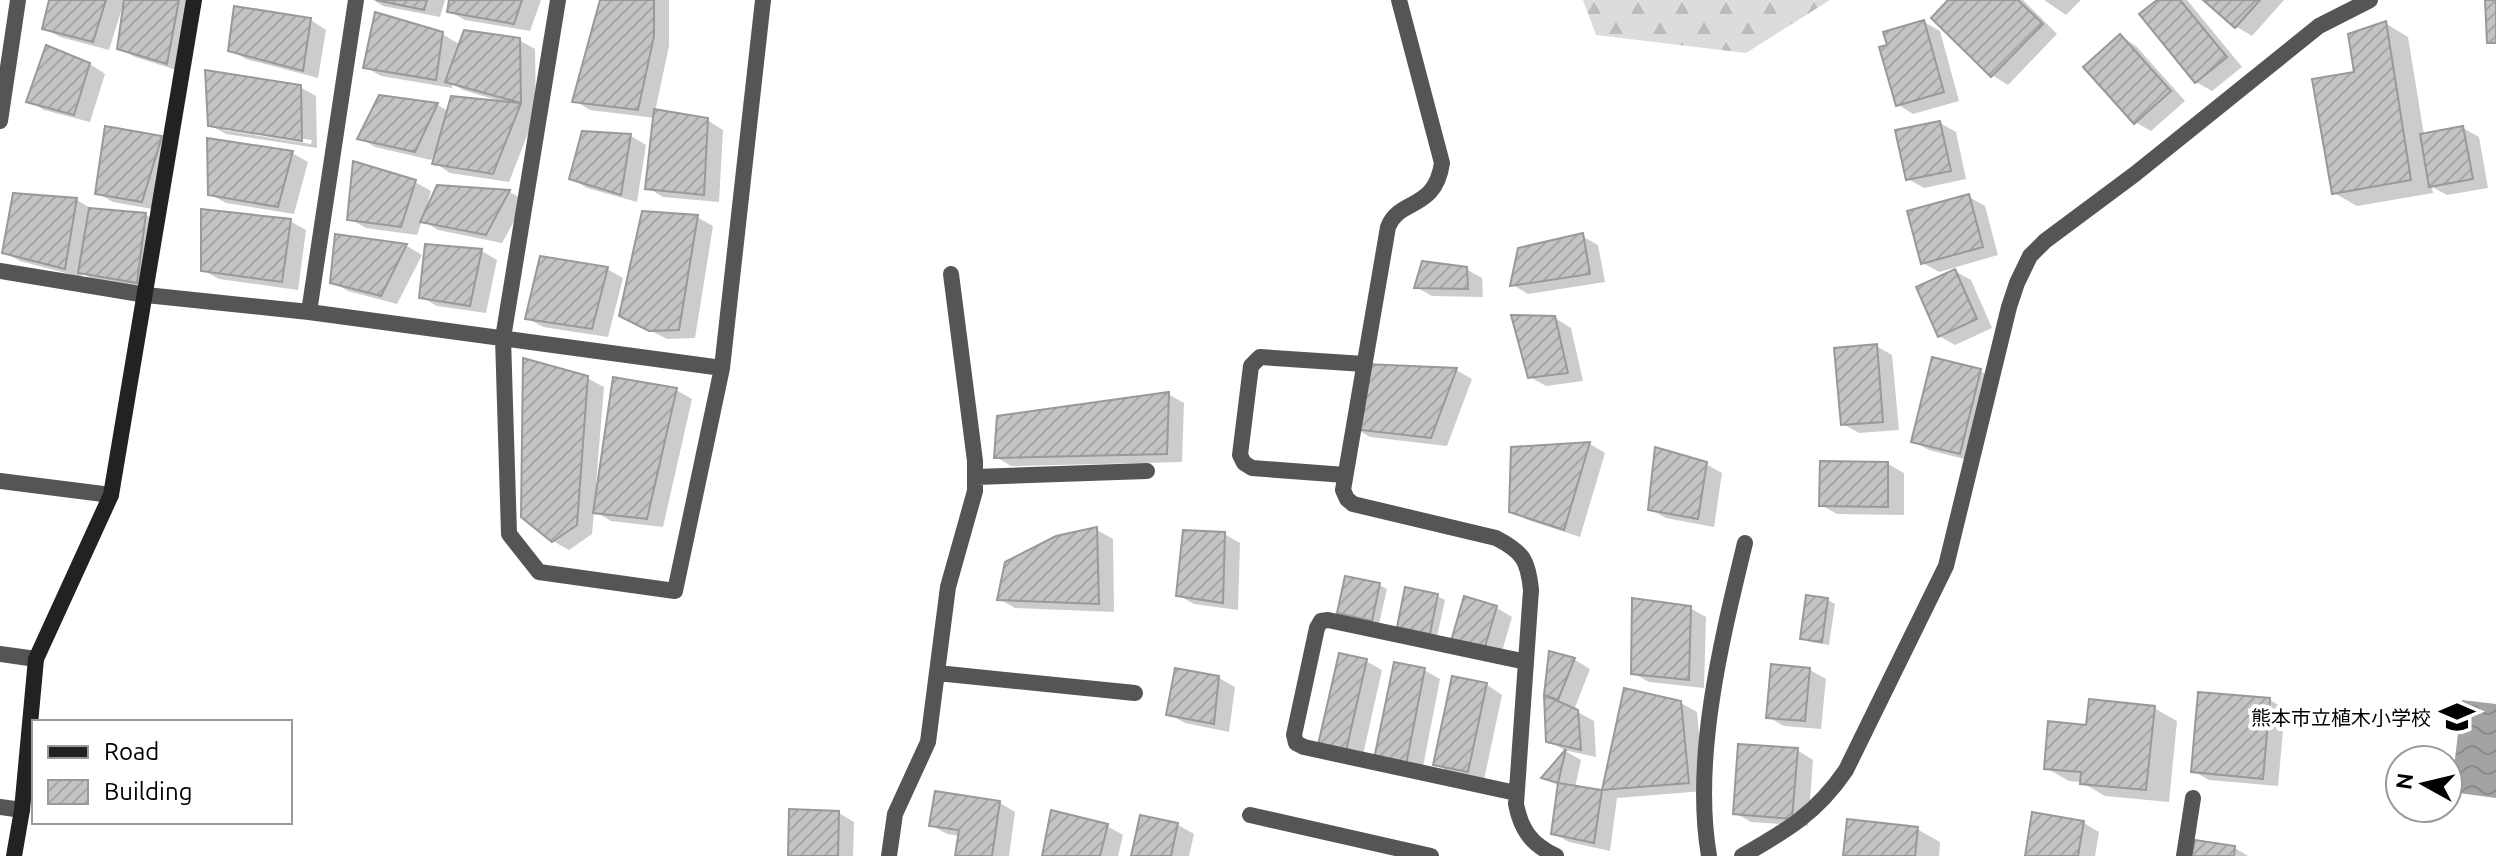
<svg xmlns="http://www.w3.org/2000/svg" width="2496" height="856" font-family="Ubuntu,'Noto Sans JP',sans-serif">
  <defs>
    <pattern id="forest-firs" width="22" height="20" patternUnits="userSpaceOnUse" patternTransform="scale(2)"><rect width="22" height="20" fill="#dcdcdc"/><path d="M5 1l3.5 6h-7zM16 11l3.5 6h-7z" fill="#bbb"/></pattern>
    <pattern id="water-waves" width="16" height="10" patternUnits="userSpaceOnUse" patternTransform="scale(2)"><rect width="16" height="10" fill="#a3a3a3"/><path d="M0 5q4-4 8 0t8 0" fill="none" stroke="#8b8b8b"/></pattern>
    <pattern id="building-hatch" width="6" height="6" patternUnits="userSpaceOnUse" patternTransform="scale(2)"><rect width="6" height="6" fill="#c4c4c4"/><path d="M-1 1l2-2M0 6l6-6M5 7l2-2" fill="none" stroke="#a7a7a7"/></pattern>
  </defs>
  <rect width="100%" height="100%" fill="#fff"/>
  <path fill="url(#forest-firs)" d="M1583,0H1830L1746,53L1596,35Z"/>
  <path fill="url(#water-waves)" d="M2462,700L2496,704V798L2451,792Z"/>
  <path fill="#0003" fill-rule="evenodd" d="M51,0H196L183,72L135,57L119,48L125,8H122L109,50L60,37L44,28Z
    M373,0H445L440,17L383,6Z
    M451,0H541L530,31L465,20L449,11Z
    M603,0H669V46L655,112L707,120L723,130L719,202L663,197L648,188L655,118L590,110L575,101Z
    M1951,0H2023L2057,34L2008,85L1992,75Z
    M2044,0H2081L2066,15Z
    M2160,0H2187L2242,67L2212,91L2196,82Z
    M2206,0H2284L2252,36L2237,27Z
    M236,8L311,20L326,30L318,78L246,59L230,50Z
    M1924,22L1940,31L1959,101L1913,114L1897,104Z
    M2385,23L2408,37L2424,135L2463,128L2479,137L2488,188L2447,195L2432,187L2433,193L2357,206L2334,193L2357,74Z
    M442,34L461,45L519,40L535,49L536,113L509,182L450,173L435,163L436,151L431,160L375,147L360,138L381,97L438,105L449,112L500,103V101L463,90L452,83V88L381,76L365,67Z
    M2120,36L2136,46L2185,101L2151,131L2135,122Z
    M90,64L105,74L90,122L44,110L29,101Z
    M300,87L316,96L317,148L226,134L210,125ZM223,126L312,140L311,144L223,130Z
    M1940,123L1956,132L1966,179L1924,188L1908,179Z
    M631,136L646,145L637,202L587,188L571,178Z
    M161,138L177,147L158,210L113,202L97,193Z
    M292,153L308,162L294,214L226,203L210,194Z
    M355,164L415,182L431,191L426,208L428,209L438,187L510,192L525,201L502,243L438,230L422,220L417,235L366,228L350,219Z
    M1969,197L1985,206L1998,255L1939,272L1923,263Z
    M77,200L92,209L146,215L162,224L152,290L96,281L82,273L81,277L20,261L4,252Z
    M697,217L713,226L695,338L667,339L638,324Z
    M290,221L306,230L298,290L219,279L203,270Z
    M337,236L407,246L422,255L397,304L348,291L332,282Z
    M1582,236L1598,245L1605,282L1528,294L1513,285Z
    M427,246L482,251L497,260L486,313L437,306L421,297Z
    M607,269L623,278L608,337L543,327L527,318Z
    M1466,269L1482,278L1483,297L1432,296L1416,287Z
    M1955,271L1971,280L1992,328L1955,345L1939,336Z
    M1555,318L1571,328L1583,381L1546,386L1530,377Z
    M1876,346L1892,355L1899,430L1859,433L1843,424Z
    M1365,366L1456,370L1472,379L1447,446L1370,437L1355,428Z
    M1980,371L1996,380L1976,462L1929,450L1913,441Z
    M587,378L604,387L596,484H599L676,390L692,399L663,527L611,521L594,511L592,534L569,550L553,541Z
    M1168,394L1184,403L1182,462L1011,466L996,457Z
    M1590,444L1605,453L1580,537L1528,520L1512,511L1513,448Z
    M1706,464L1722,473L1714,527L1666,518L1650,509Z
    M1888,464L1904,473V515L1837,514L1821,505Z
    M1097,530L1113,539L1114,612L1015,608L999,599L1056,538Z
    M1224,534L1240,543L1238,610L1194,604L1178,595Z
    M1379,585L1387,589L1379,624L1347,617L1340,612Z
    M1437,596L1445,600L1437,637L1399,626Z
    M1466,599L1497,608L1512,617L1500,658L1469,649Z
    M1828,600L1835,604L1829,645L1810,642L1802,638Z
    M1690,608L1706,617L1704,688L1649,682L1633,673Z
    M1550,653L1575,660L1590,669L1574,710L1594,721L1596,757L1564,750L1548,741L1546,695Z
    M1366,661L1382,670L1362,759L1336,753Z
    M1424,670L1440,679L1422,772L1392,767Z
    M1810,670L1826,679L1821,729L1784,726L1768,717Z
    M1219,678L1235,687L1229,732L1185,723L1169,714Z
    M1454,678L1487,685L1502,695L1484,780L1452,774L1436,764Z
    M1625,690L1681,703L1697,712L1704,791L1617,798L1610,851L1569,842L1553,833L1559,786L1544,777L1567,752L1581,760L1575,788L1603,792Z
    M2270,700L2285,709L2278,786L2209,780L2193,771Z
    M2154,708L2177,721L2169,802L2105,796L2081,782L2069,781L2046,768L2088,727Z
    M1797,750L1813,760L1808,826L1751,822L1735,813Z
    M1000,803L1015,812L1009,856H957L960,836L947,834L931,825Z
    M839,813L854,822L853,856H790Z
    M1141,817L1178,825L1194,834L1189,856H1133Z
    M2084,823L2099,832L2095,856H2027Z
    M1107,826L1123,835L1118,856H1044Z
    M1917,829L1940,842L1939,856H1845Z
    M2196,842L2235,848L2248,856H2194Z"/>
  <path fill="url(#building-hatch)" stroke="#999" stroke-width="2" d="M49,0H106L93,42L42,29Z
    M124,0H179L167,64L117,49Z
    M376,0H427L424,10Z
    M449,0H522L514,24L447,12Z
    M600,0H654V36L638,110L572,102Z
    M1948,0H2018L2043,24L1991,77L1931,18Z
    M2157,0H2180L2227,57L2195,83L2139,14Z
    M2203,0H2260L2235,28Z
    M2485,0H2496V43H2487Z
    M234,6L311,18L303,71L228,51Z
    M375,12L443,32L436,80L363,68Z
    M1924,20L1944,92L1896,106L1879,47L1887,45L1883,32Z
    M2386,21L2411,180L2332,194L2312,79L2354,72L2348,34Z
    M464,30L520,38L521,103L445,82Z
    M2120,34L2171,91L2134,124L2083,67Z
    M46,45L90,63L74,115L26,102Z
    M205,70L301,85L302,141L208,126Z
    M379,95L438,103L415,152L357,139Z
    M451,96L521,103L493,174L432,164Z
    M654,109L708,118L704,195L645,189Z
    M1940,121L1951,171L1906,180L1895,130Z
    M105,126L162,136L142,202L95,194Z
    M2463,126L2473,179L2429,187L2420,134Z
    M582,131L631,134L621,195L569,179Z
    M207,138L293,151L278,207L208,195Z
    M353,161L416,180L401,227L347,220Z
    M437,185L510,190L486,235L420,222Z
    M13,193L77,198L65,269L2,253Z
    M1969,194L1983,247L1921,264L1907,211Z
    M89,208L146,213L137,283L78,273Z
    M201,209L291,219L282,282L201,271Z
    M642,211L698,215L679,330L649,331L619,316Z
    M1583,233L1590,274L1510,286L1518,248Z
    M335,234L407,244L381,296L330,283Z
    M425,244L482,249L470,306L419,298Z
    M540,256L608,267L592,329L525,319Z
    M1422,261L1467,267L1468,289L1414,288Z
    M1955,269L1977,319L1938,337L1916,287Z
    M1511,315L1555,316L1568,373L1528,378Z
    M1877,344L1883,422L1841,425L1834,348Z
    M1932,357L1981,369L1960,454L1911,442Z
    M523,358L588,376L577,525L552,542L521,517Z
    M1364,364L1457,368L1431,438L1352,429Z
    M613,377L677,388L647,519L593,513Z
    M1169,392L1167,454L994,458L997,416Z
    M1590,442L1564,530L1509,512L1511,447Z
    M1655,447L1707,462L1698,519L1648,510Z
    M1820,461L1888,462V507L1819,506Z
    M1097,527L1099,604L997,600L1005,562L1056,536Z
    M1183,530L1225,532L1223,603L1176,596Z
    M1345,576L1380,583L1372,621L1337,613Z
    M1405,587L1438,594L1430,634L1397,627Z
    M1806,595L1828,598L1822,642L1800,639Z
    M1464,596L1497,606L1484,650L1451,641Z
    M1632,598L1691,606L1689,680L1631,674Z
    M1549,651L1575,658L1558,700L1544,695Z
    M1339,653L1367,659L1346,751L1318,745Z
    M1394,662L1425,668L1406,765L1374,759Z
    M1771,664L1810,668L1805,721L1766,718Z
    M1175,668L1219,676L1214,724L1166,715Z
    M1452,676L1487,683L1468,772L1433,765Z
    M1624,688L1681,701L1689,783L1602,790Z
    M2198,692L2270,698L2263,779L2191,772Z
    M1544,695L1578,710L1581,750L1546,742Z
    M2089,699L2155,706L2146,790L2080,784L2081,772L2044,769L2048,721L2086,725Z
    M1738,744L1798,748L1792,819L1733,814Z
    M1566,749L1558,783L1541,778Z
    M1558,783L1602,790L1594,843L1551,834Z
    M935,791L1000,801L992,856H955L959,830L929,826Z
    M789,809L839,811L838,856H788Z
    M1051,810L1108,824L1100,856H1042Z
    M2032,812L2084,821L2078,856H2025Z
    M1140,815L1178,823L1171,856H1131Z
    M1847,819L1918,827L1915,856H1843Z
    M2195,840L2235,846L2234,856H2192Z"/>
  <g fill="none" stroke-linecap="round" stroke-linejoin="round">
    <path stroke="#555" stroke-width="16" d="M1345,475L1252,468L1244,463L1240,455L1251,366L1260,357L1364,364"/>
    <path stroke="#555" stroke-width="16" d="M558,0L503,338L509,534L539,572L675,591L722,368L763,0
      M1399,0L1442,163C1435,211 1399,198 1388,227L1343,490L1347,499L1353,504L1496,538C1523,552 1528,560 1531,590L1516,804C1521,830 1531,844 1556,856
      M0,121L18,0
      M0,271L146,295L309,312L722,368
      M309,312L356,0
      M976,477L1147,471
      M0,481L111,495
      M0,654L36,659
      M937,673L1135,693
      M1516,793L1304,747L1296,743L1294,735L1317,628L1321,621L1328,620L1526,662
      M0,807L22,810
      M1250,815L1431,856
      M889,856L895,814L928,742L948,587L975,491V461L951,274
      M1709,856C1692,758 1722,638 1745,543
      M1742,856C1786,831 1817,813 1846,770L1946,566L2009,307L2017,283L2030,256L2045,241L2135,174L2319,26L2370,0
      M2184,856L2193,798"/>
    <path stroke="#222" stroke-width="16" d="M14,856L22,810L36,659L111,495L194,0"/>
  </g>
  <defs>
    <g id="school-bare" transform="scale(2.76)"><path d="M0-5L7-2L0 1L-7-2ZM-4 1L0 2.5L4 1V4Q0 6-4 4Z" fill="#000" stroke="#fff" stroke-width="2.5" paint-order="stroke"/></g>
  </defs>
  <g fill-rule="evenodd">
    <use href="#school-bare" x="2457" y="717"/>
  </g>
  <g text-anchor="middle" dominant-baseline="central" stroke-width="8" stroke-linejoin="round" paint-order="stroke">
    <g font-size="20" fill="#000" stroke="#fff" text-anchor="end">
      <text x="2431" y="717">熊本市立植木小学校</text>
    </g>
  </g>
  <rect x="32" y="720" width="260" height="104" fill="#ffffff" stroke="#999999" stroke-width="2"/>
  <rect x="48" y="746" width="40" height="12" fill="#222222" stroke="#999999" stroke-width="2"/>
  <text x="104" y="760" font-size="24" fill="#000000">Road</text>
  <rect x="48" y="780" width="40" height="24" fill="url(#building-hatch)" stroke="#999999" stroke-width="2"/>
  <text x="104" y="800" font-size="24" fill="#000000">Building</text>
  <g transform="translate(2424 784) rotate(278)"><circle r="38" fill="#ffffff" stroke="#999999" stroke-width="2"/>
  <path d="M0-6L14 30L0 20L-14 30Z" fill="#000000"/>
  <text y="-12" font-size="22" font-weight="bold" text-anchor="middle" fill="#000000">N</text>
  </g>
</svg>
